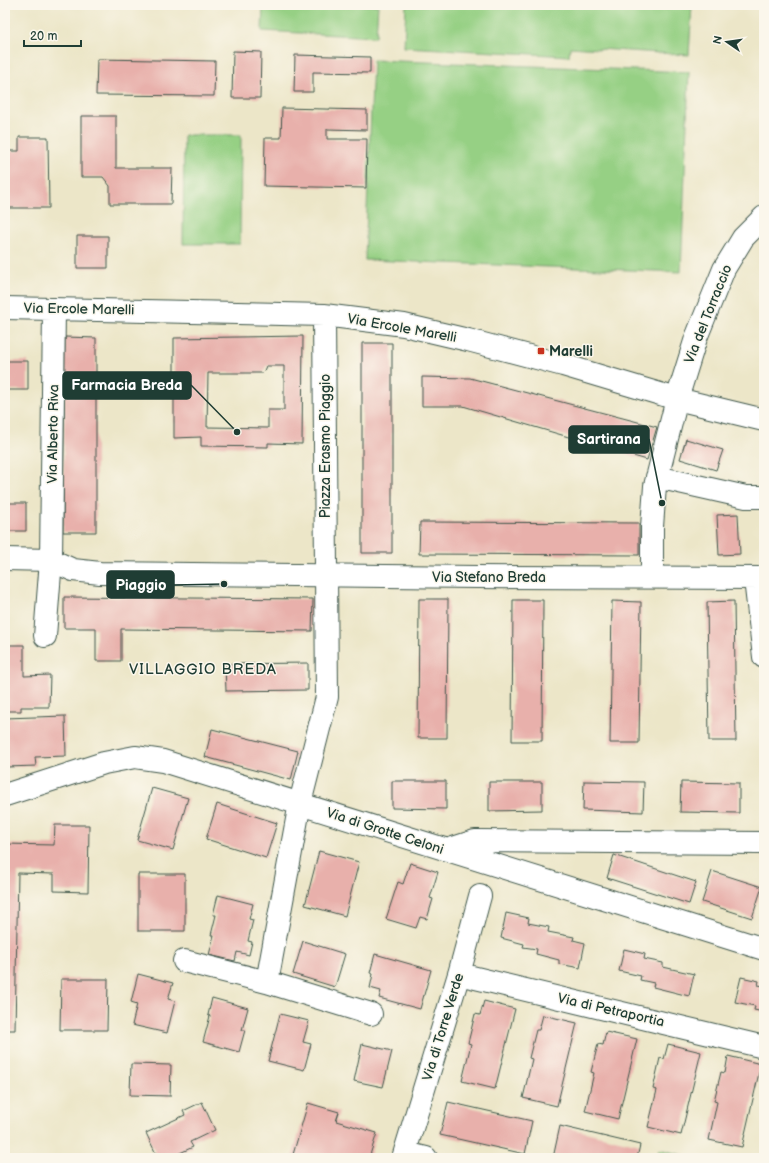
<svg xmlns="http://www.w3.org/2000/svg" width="769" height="1163" font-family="'Balsamiq Sans',sans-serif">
  <rect width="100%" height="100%" fill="#fbf7ec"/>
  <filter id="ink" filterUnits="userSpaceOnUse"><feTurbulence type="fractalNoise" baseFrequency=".025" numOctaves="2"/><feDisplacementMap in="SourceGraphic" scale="8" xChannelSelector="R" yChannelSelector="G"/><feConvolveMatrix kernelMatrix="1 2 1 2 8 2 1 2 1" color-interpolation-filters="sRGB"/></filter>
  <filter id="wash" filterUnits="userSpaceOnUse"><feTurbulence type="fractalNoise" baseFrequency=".012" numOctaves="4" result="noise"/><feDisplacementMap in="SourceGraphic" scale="16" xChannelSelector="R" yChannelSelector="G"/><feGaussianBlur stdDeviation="0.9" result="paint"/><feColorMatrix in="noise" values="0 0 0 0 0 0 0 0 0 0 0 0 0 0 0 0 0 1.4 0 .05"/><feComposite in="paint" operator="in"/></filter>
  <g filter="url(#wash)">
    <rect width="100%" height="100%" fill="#ece6c8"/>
    <path fill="#96d084" stroke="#5a865c" d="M263,5H378L376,37L262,31Z
      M406,5H692L689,55L570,47L569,56L404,47Z
      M373,60L689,72L681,272L365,260Z
      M184,135H241L240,244H183Z
      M659,1149L695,1158H657Z"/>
    <g id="blocks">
      <path fill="#e8b0ab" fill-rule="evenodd" d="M233,51L261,52L260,98H232Z
        M295,55L370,57V73L313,72V92H294Z
        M97,59L215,61L214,96L96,95Z
        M282,108L367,110V130L327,129V139H367L366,188L264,186L265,138H281Z
        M81,116H116V168H172L171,204H110V186L103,177H81Z
        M19,137H48L49,208H5V151H19Z
        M77,236H108V268H77Z
        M303,336L302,444L268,443V447L201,446V437L174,438V338ZM266,366H284V410H268V428L207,427L208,373H263Z
        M65,337L96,338V532H63Z
        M362,343H392V553H362Z
        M5,361H28V390H5Z
        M422,377L470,378L657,427L647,460L463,406H422Z
        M686,439L723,450L716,470L680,459Z
        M5,503H26V531H5Z
        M738,514L740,554L719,555L717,515Z
        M420,522L639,523V555L419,554Z
        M64,597L313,599L312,631L121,629V661H96V628H64Z
        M419,599H448L447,738H418Z
        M513,600H543L542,741H512Z
        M612,601L641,602L639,743H610Z
        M734,601L736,741H709L707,602Z
        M5,645H24V676L50,675L49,707H21V711H5Z
        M308,663V690L226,691L225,664Z
        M65,716L66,756L35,757L36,766L7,767L5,718Z
        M212,729L298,751L291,780L205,757Z
        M392,781H446V809L392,808Z
        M584,781L644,782L643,812L583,810Z
        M489,782H542V810L489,811Z
        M681,782L739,783V813L680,812Z
        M152,788L188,798L173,850L137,840Z
        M217,804L277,823L266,858L206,839Z
        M55,825H89L88,892L54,891V874L18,873L15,1030H5V844L54,845Z
        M319,851L359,862L345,916L305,905Z
        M614,855L696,882L689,904L607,878Z
        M410,863L438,872L430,898L433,899L427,919L420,917L416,928L386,919L398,882L403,884Z
        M712,871L762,887L752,918L702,902Z
        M138,874H185V931H138Z
        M218,895L253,904L249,919L253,920L248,941L252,942L249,955L237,952L235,961L209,955L214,935H211L216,915H213Z
        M506,913L529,918L528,923L549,927L548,932L574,937L573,940L585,943L580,968L559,964V960L536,954L537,949L523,947L524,944L501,938Z
        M303,941L345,954L335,987L293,974Z
        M624,949L645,954L644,959L663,963V967L694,974L689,996L653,987L654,983L640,980L641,976L619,971Z
        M375,954L431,970L420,1009L379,998L381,991L370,988L373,974L370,973Z
        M138,974L173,983L168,999L175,1001L167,1033L132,1025L137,1004L131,1002Z
        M741,977L759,981L758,985L764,986V1012L754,1010L755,1006L735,1002Z
        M61,979H108L107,1030H60Z
        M212,998L248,1008L242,1030H245L239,1052L203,1042L210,1016L208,1015Z
        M484,1001L515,1009L495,1089L462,1081L471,1044L468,1043L475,1014L480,1015Z
        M280,1014L309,1021L303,1042L311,1044L304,1070L268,1061Z
        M543,1015L577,1023L557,1106L523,1098L532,1059L529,1058L536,1030H539Z
        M606,1032L637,1039L618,1119L585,1111L594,1073L591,1072L598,1044L603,1045Z
        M362,1044L392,1051L383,1087L354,1081Z
        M668,1044L701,1052L681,1135L648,1127L657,1090L653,1089L660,1058L664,1059Z
        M728,1056L761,1064L742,1147L709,1140L717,1102L714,1101L721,1072L725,1073Z
        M131,1064L171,1065L170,1096L130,1095Z
        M202,1102L215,1130L190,1142L193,1147L169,1158H158L146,1133L185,1115L183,1111Z
        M448,1102L532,1121L525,1154L440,1135Z
        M308,1103L339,1112L336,1121L377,1133L369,1158H292Z
        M560,1126L640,1145L637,1158H553Z"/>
    </g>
  </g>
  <g filter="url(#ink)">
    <use href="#blocks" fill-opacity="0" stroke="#3e564a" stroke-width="1"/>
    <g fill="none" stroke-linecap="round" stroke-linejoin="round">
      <g stroke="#3e564a" stroke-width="24">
        <path id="minor" d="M5,308L324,315L404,325L468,340L563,365L677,399L764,420
          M657,477L746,497H764
          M5,559L51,560L73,570L100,573L477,577L764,578
          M652,577V527L655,486L677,399L696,338L724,269L743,238L764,217
          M755,579L764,657
          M45,636L51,560L54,309
          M5,795L104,763L135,757L163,761L764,949
          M447,850L475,841L764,843
          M184,961L267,982L300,803L327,697L324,315
          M459,974L764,1047
          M267,982L371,1014
          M405,1153L426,1158
          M403,1158L459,974L480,896"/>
      </g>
      <use href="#minor" stroke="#fff" stroke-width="22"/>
    </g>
  </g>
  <rect fill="#c8321e" stroke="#fbf7ec" stroke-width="1.5" x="537" y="347" width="8" height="8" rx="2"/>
  <g text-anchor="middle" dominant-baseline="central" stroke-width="3" stroke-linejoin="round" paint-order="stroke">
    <g font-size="14" fill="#1f3d34" stroke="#fbf7ec">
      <text transform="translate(79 309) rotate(1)">Via Ercole Marelli</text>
      <text transform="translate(708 314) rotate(-68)">Via del Torraccio</text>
      <text transform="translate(402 328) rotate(10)">Via Ercole Marelli</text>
      <text transform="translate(53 434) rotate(-89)">Via Alberto Riva</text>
      <text transform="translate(325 446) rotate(-90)">Piazza Erasmo Piaggio</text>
      <text x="489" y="577">Via Stefano Breda</text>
      <text transform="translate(385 831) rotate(18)">Via di Grotte Celoni</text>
      <text transform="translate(611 1010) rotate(13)">Via di Petraportia</text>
      <text transform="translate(443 1027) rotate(-73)">Via di Torre Verde</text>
    </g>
    <g font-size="14" font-weight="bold" fill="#1f3d34" stroke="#fbf7ec" text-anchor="start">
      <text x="549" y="351">Marelli</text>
    </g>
    <g font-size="15" letter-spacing="1" fill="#1f3d34" stroke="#fbf7ec">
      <text x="203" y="669">VILLAGGIO BREDA</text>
    </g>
  </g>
  <path fill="none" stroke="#1f3d34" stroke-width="1.5" d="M237 432L191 385M662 503L649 439M224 584L174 585"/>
  <g fill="#1f3d34" stroke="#fbf7ec" stroke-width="1.5">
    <circle cx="237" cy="432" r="4"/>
    <circle cx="662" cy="503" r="4"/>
    <circle cx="224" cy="584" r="4"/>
  </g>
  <g fill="#1f3d34" stroke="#1f3d34" stroke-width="1.5">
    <rect x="63" y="372" width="128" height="27" rx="4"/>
    <rect x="569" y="426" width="80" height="27" rx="4"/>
    <rect x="107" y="571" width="67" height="27" rx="4"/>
  </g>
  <g font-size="15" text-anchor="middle" font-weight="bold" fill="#fff">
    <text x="127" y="390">Farmacia Breda</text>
    <text x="609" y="444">Sartirana</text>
    <text x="141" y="590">Piaggio</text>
  </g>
  <rect width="769" height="1163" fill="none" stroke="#fbf7ec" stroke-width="20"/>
  <g transform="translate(727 42) rotate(283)" stroke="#fbf7ec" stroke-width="3" paint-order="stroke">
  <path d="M0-3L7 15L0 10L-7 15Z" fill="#1f3d34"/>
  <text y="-6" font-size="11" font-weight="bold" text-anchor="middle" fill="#1f3d34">N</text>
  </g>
  <path d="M24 40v6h57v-6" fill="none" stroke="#1f3d34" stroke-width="2"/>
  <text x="30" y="40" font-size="12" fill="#1f3d34" stroke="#fbf7ec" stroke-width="3" paint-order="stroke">20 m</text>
</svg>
